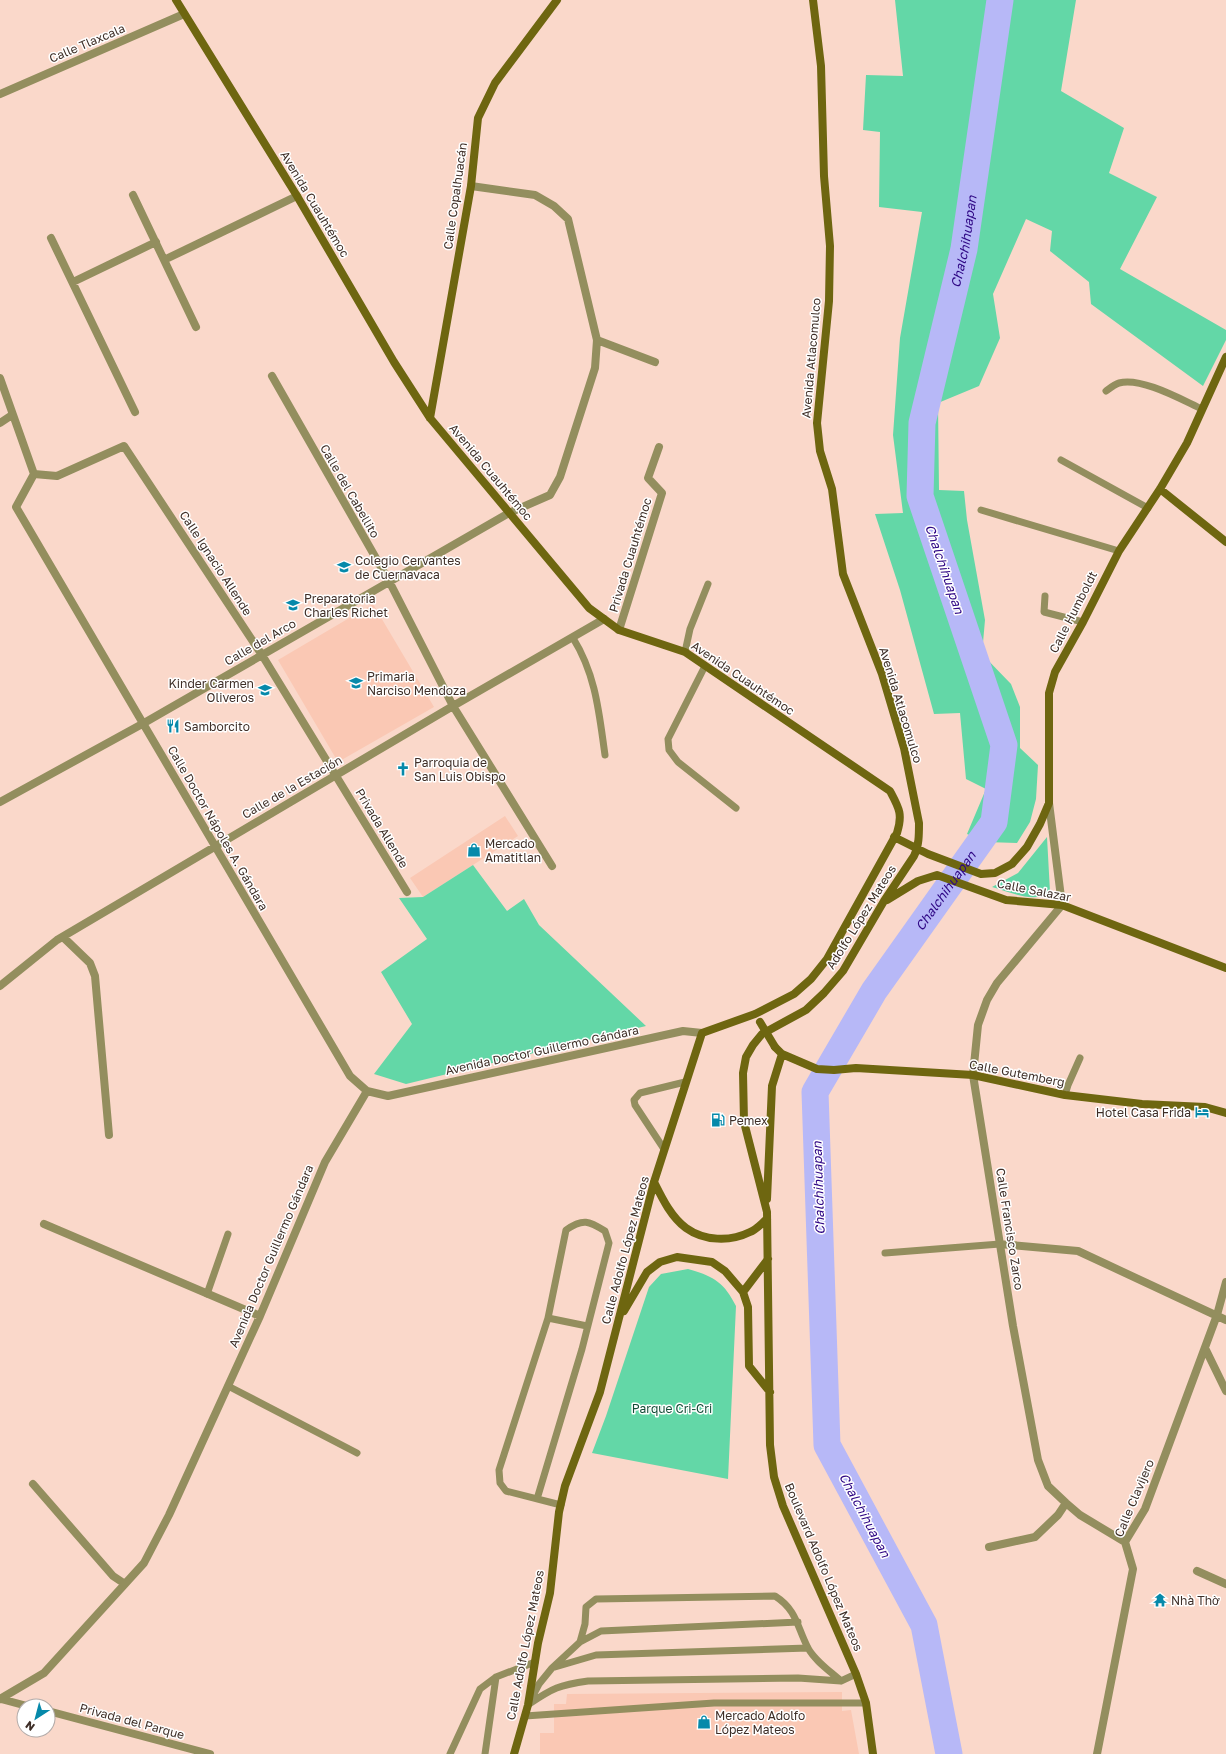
<svg xmlns="http://www.w3.org/2000/svg" width="1226" height="1754" font-family="'Golos Text',sans-serif">
  <rect width="100%" height="100%" fill="#fad8ca"/>
  <path fill="#fac8b4" d="M373,604L434,707L338,762L278,660Z
    M505,816L518,836L423,897L410,878Z
    M842,1692V1711L851,1710L859,1754H540V1733H554V1704H566L567,1694Z"/>
  <path fill="#63d7a7" d="M895,0H1076L1061,91L1124,128L1109,173L1157,197L1120,269L1226,330V340L1203,386L1091,304L1089,282L1050,251L1052,231L1026,219L993,294L1000,338L979,386L938,403L939,490L964,491L967,520L985,620L982,654L1011,684L1020,707V748L1038,765L1036,799L1030,822L1017,843L986,842L967,834L986,789L966,779L960,713L934,714L900,590L875,514L903,513L893,435L900,338L922,212L879,207L880,132L863,130L866,75L903,76Z
    M1047,837L1050,892C1034,904 1010,892 992,887L1018,873Z
    M473,865L507,911L524,899L539,925L646,1026L406,1084L374,1074L412,1024L381,972L427,939L399,898L423,897Z
    M688,1269C713,1276 724,1282 736,1306L728,1479L592,1453L606,1416L649,1287L661,1274Z"/>
  <g fill="none" stroke-linecap="round" stroke-linejoin="round">
    <path stroke="#b7b8f7" stroke-width="27" id="s1" d="M949,1754L924,1625L827,1445L815,1092L874,991L994,822L1004,745L920,496L922,423L964,249L1000,0"/>
    <path stroke="#938e5e" stroke-width="7" d="M1106,391C1110,388 1115,384 1119,383C1142,377 1182,400 1202,409
      M1061,460L1148,508
      M981,510L1119,551
      M1045,596L1044,612L1083,622
      M573,638C596,675 599,713 605,755
      M685,652L690,629L708,584
      M705,666L668,739L669,750L678,762L736,808
      M1065,1095L1068,1085L1080,1058
      M664,1149L635,1105L634,1100L640,1093L685,1082
      M885,1253L1000,1244
      M207,1294L228,1234
      M548,1318L587,1326
      M228,1386L357,1453
      M537,1499L582,1349L609,1243L605,1231C589,1221 583,1218 566,1230L548,1318L499,1470L500,1483L506,1491L561,1505
      M580,1642L601,1631L798,1622
      M555,1667L596,1655L808,1648
      M530,1701L539,1684L552,1668L580,1642L585,1624L586,1607L596,1599L775,1596C797,1610 797,1627 808,1648C815,1661 830,1671 841,1681
      M529,1704C553,1688 559,1685 588,1681L798,1678L841,1681L856,1674
      M525,1716L714,1703H866
      M450,1754L480,1689L496,1677L535,1662
      M485,1754L496,1677"/>
    <path stroke="#938e5e" stroke-width="8" d="M0,94L184,14
      M133,195L196,327
      M51,238L135,412
      M164,260L297,196
      M73,282L156,242
      M597,340L655,362
      M272,376L389,581L453,706L552,866
      M0,378L34,474L16,507L350,1076L367,1091L388,1096L683,1031L702,1033
      M0,423L12,415
      M34,474L57,476L124,446L262,655L407,892
      M619,630L662,493L648,478L659,447
      M0,802L144,723L509,513L550,495L560,477L595,368L597,340L568,219L554,206L535,195L471,186
      M1049,803L1062,905L997,983L987,1000L978,1025L973,1075L1013,1326L1038,1460L1048,1486L1066,1503L1080,1515L1125,1542
      M63,937L90,963L95,976L109,1135
      M0,986L57,940L453,706L604,619
      M44,1224L260,1316
      M1000,1244L1078,1251L1226,1320
      M1205,1348L1226,1391
      M33,1484L113,1576L125,1584
      M989,1547L1035,1537L1058,1515L1066,1503
      M1197,1571L1226,1584
      M0,1699L44,1673L144,1563L169,1515L260,1316L325,1162L367,1091
      M1,1699L27,1706
      M48,1711L210,1754
      M1097,1754L1133,1569L1125,1542L1145,1509L1217,1315L1226,1282"/>
    <path stroke="#6e6610" stroke-width="8" d="M176,0L297,196L394,362L430,418L589,608L619,630L685,652L890,791C899,808 903,814 897,833L827,959L811,979L794,994L755,1014L702,1033L654,1182L600,1392L565,1486L559,1512L550,1593L538,1643L528,1705L514,1754
      M813,0L821,66L824,176L830,246L829,301L817,423L820,451L832,489L843,574L882,674L904,748L919,823C919,835 919,846 914,856L884,901L843,971L824,993L806,1010L762,1034L753,1045L746,1057L743,1073L744,1122L767,1212L770,1445L774,1477L783,1506L856,1674L866,1703L873,1754
      M430,418L471,186L478,118L495,83L557,0
      M1160,489L1226,542
      M894,837L928,854L981,874L995,873L1012,864L1027,847L1040,824L1049,803V693L1055,672L1083,622L1119,551L1160,489L1187,443L1226,357
      M887,900L918,881L937,875L1006,900L1062,905L1226,968
      M775,1047L782,1054L817,1069L834,1070L856,1068L973,1075L1065,1095L1142,1104L1205,1107L1226,1113
      M654,1182C662,1198 671,1217 686,1228C704,1241 730,1242 750,1232C756,1230 762,1223 767,1219
      M767,1199L772,1086L782,1054
      M743,1292L768,1259
      M624,1311L647,1272L660,1262L677,1257L712,1262L725,1271L743,1292L748,1307L749,1366L770,1392"/>
    <path stroke="#6e6610" stroke-width="8" d="M760,1022L775,1047"/>
  </g>
  <defs>
    <g id="school-bare" transform="scale(1.08)"><path d="M0-5L7-2L0 1L-7-2ZM-4 1L0 2.5L4 1V4Q0 6-4 4Z" fill="#0689aa" stroke="#fff" stroke-width="2.5" paint-order="stroke"/></g>
    <g id="restaurant-bare" transform="scale(1.08)"><path d="M-5-6h1v4h1v-4h1v4h1v-4h1v5L-1.5 .5V6h-2V.5L-5-1ZM5-6V6H3V1.5H1.5Q1.5-4 5-6Z" fill="#0689aa" stroke="#fff" stroke-width="2.5" paint-order="stroke"/></g>
    <g id="church-bare" transform="scale(1.08)"><path d="M-1.2-6h2.4v3.5h3.3v2.4h-3.3V6h-2.4V-.1h-3.3v-2.4h3.3Z" fill="#0689aa" stroke="#fff" stroke-width="2.5" paint-order="stroke"/></g>
    <g id="shop-bare" transform="scale(1.08)"><path d="M-5-2.5h2.3a2.7 3.5 0 0 1 5.4 0H5L5.5 6h-11ZM-1.5-2.5h3a1.5 2.3 0 0 0-3 0Z" fill="#0689aa" stroke="#fff" stroke-width="2.5" paint-order="stroke"/></g>
    <g id="hotel-bare" transform="scale(1.08)"><path d="M-6-4.5h1.5V1H6V5H4.5V3h-9V5H-6ZM-4 0a1.8 1.8 0 1 1 3.6 0ZM.5 0V-2.5h3Q6-2.5 6 0Z" fill="#0689aa" stroke="#fff" stroke-width="2.5" paint-order="stroke"/></g>
    <g id="fuel-bare" transform="scale(1.08)"><path d="M-5.5-6h7V0h2V4h1.3V-2.5L3-4.5l.8-.8L6-3V5H2.5V1h-1V6h-7ZM-4.2-4.7v3.2H.2V-4.7Z" fill="#0689aa" stroke="#fff" stroke-width="2.5" paint-order="stroke"/></g>
    <g id="temple-bare" transform="scale(1.08)"><path d="M0-6L5-2H3V0L6.5 2.5H4V6H1.5V3h-3V6H-4V2.5H-6.5L-3 0V-2H-5Z" fill="#0689aa" stroke="#fff" stroke-width="2.5" paint-order="stroke"/></g>
  </defs>
  <g fill-rule="evenodd">
    <use href="#school-bare" x="344" y="567"/>
    <use href="#school-bare" x="293" y="605"/>
    <use href="#school-bare" x="356" y="683"/>
    <use href="#school-bare" x="265" y="690"/>
    <use href="#restaurant-bare" x="173" y="726"/>
    <use href="#church-bare" x="403" y="769"/>
    <use href="#shop-bare" x="474" y="850"/>
    <use href="#hotel-bare" x="1202" y="1112"/>
    <use href="#fuel-bare" x="718" y="1120"/>
    <use href="#temple-bare" x="1160" y="1600"/>
    <use href="#shop-bare" x="704" y="1722"/>
  </g>
  <g text-anchor="middle" dominant-baseline="central" stroke-width="3" stroke-linejoin="round" paint-order="stroke">
    <g font-size="12" fill="#3e2e27" stroke="#fff">
      <text transform="translate(87 43) rotate(-23)">Calle Tlaxcala</text>
      <text transform="translate(455 196) rotate(-82)">Calle Copalhuacán</text>
      <text transform="translate(315 204) rotate(59)">Avenida Cuauhtémoc</text>
      <text transform="translate(811 358) rotate(-85)">Avenida Atlacomulco</text>
      <text transform="translate(491 472) rotate(50)">Avenida Cuauhtémoc</text>
      <text transform="translate(350 491) rotate(60)">Calle del Cabellito</text>
      <text transform="translate(630 555) rotate(-73)">Privada Cuauhtémoc</text>
      <text transform="translate(216 563) rotate(57)">Calle Ignacio Allende</text>
      <text transform="translate(1073 612) rotate(-63)">Calle Humboldt</text>
      <text transform="translate(260 642) rotate(-30)">Calle del Arco</text>
      <text transform="translate(743 678) rotate(34)">Avenida Cuauhtémoc</text>
      <text transform="translate(901 705) rotate(73)">Avenida Atlacomulco</text>
      <text transform="translate(292 787) rotate(-30)">Calle de la Estación</text>
      <text transform="translate(218 828) rotate(60)">Calle Doctor Nápoles A. Gándara</text>
      <text transform="translate(382 828) rotate(59)">Privada Allende</text>
      <text transform="translate(1034 890) rotate(11)">Calle Salazar</text>
      <text transform="translate(861 917) rotate(-58)">Adolfo López Mateos</text>
      <text transform="translate(542 1050) rotate(-12)">Avenida Doctor Guillermo Gándara</text>
      <text transform="translate(1017 1073) rotate(11)">Calle Gutemberg</text>
      <text transform="translate(1010 1229) rotate(81)">Calle Francisco Zarco</text>
      <text transform="translate(625 1250) rotate(-75)">Calle Adolfo López Mateos</text>
      <text transform="translate(271 1256) rotate(-67)">Avenida Doctor Guillermo Gándara</text>
      <text transform="translate(1134 1498) rotate(-67)">Calle Clavijero</text>
      <text transform="translate(824 1567) rotate(67)">Boulevard Adolfo López Mateos</text>
      <text transform="translate(525 1645) rotate(-79)">Calle Adolfo López Mateos</text>
      <text transform="translate(132 1721) rotate(15)">Privada del Parque</text>
    </g>
    <g font-size="12" fill="#3e2e27" stroke="#fff" text-anchor="start">
      <text x="355" y="560">Colegio Cervantes<tspan x="355" dy="14">de Cuernavaca</tspan></text>
      <text x="304" y="598">Preparatoria<tspan x="304" dy="14">Charles Richet</tspan></text>
      <text x="367" y="676">Primaria<tspan x="367" dy="14">Narciso Mendoza</tspan></text>
      <text x="254" y="683" text-anchor="end">Kinder Carmen<tspan x="254" dy="14">Oliveros</tspan></text>
      <text x="184" y="726">Samborcito</text>
      <text x="414" y="762">Parroquia de<tspan x="414" dy="14">San Luis Obispo</tspan></text>
      <text x="485" y="843">Mercado<tspan x="485" dy="14">Amatitlan</tspan></text>
      <text x="1191" y="1112" text-anchor="end">Hotel Casa Frida</text>
      <text x="729" y="1120">Pemex</text>
      <text x="1171" y="1600">Nhà Thờ</text>
      <text x="715" y="1715">Mercado Adolfo<tspan x="715" dy="14">López Mateos</tspan></text>
    </g>
    <g font-size="12" fill="#124c36" stroke="#fff">
      <text x="672" y="1408">Parque Cri-Cri</text>
    </g>
    <g font-size="13" font-style="italic" fill="#2e0684" stroke="#fff">
      <text stroke="none"><textPath href="#s1" startOffset="1613">Chalchihuapan</textPath></text>
      <text transform="translate(945 569) rotate(71)">Chalchihuapan</text>
      <text stroke="none"><textPath href="#s1" startOffset="929">Chalchihuapan</textPath></text>
      <text transform="translate(818 1188) rotate(-92)">Chalchihuapan</text>
      <text transform="translate(865 1515) rotate(62)">Chalchihuapan</text>
    </g>
  </g>
  <g transform="translate(36 1718) rotate(216)"><circle r="19" fill="#ffffff" stroke="#b2aba9"/>
  <path d="M0-3L7 15L0 10L-7 15Z" fill="#0689aa"/>
  <text y="-6" font-size="11" font-weight="bold" text-anchor="middle" fill="#3e2e27">N</text>
  </g>
</svg>
